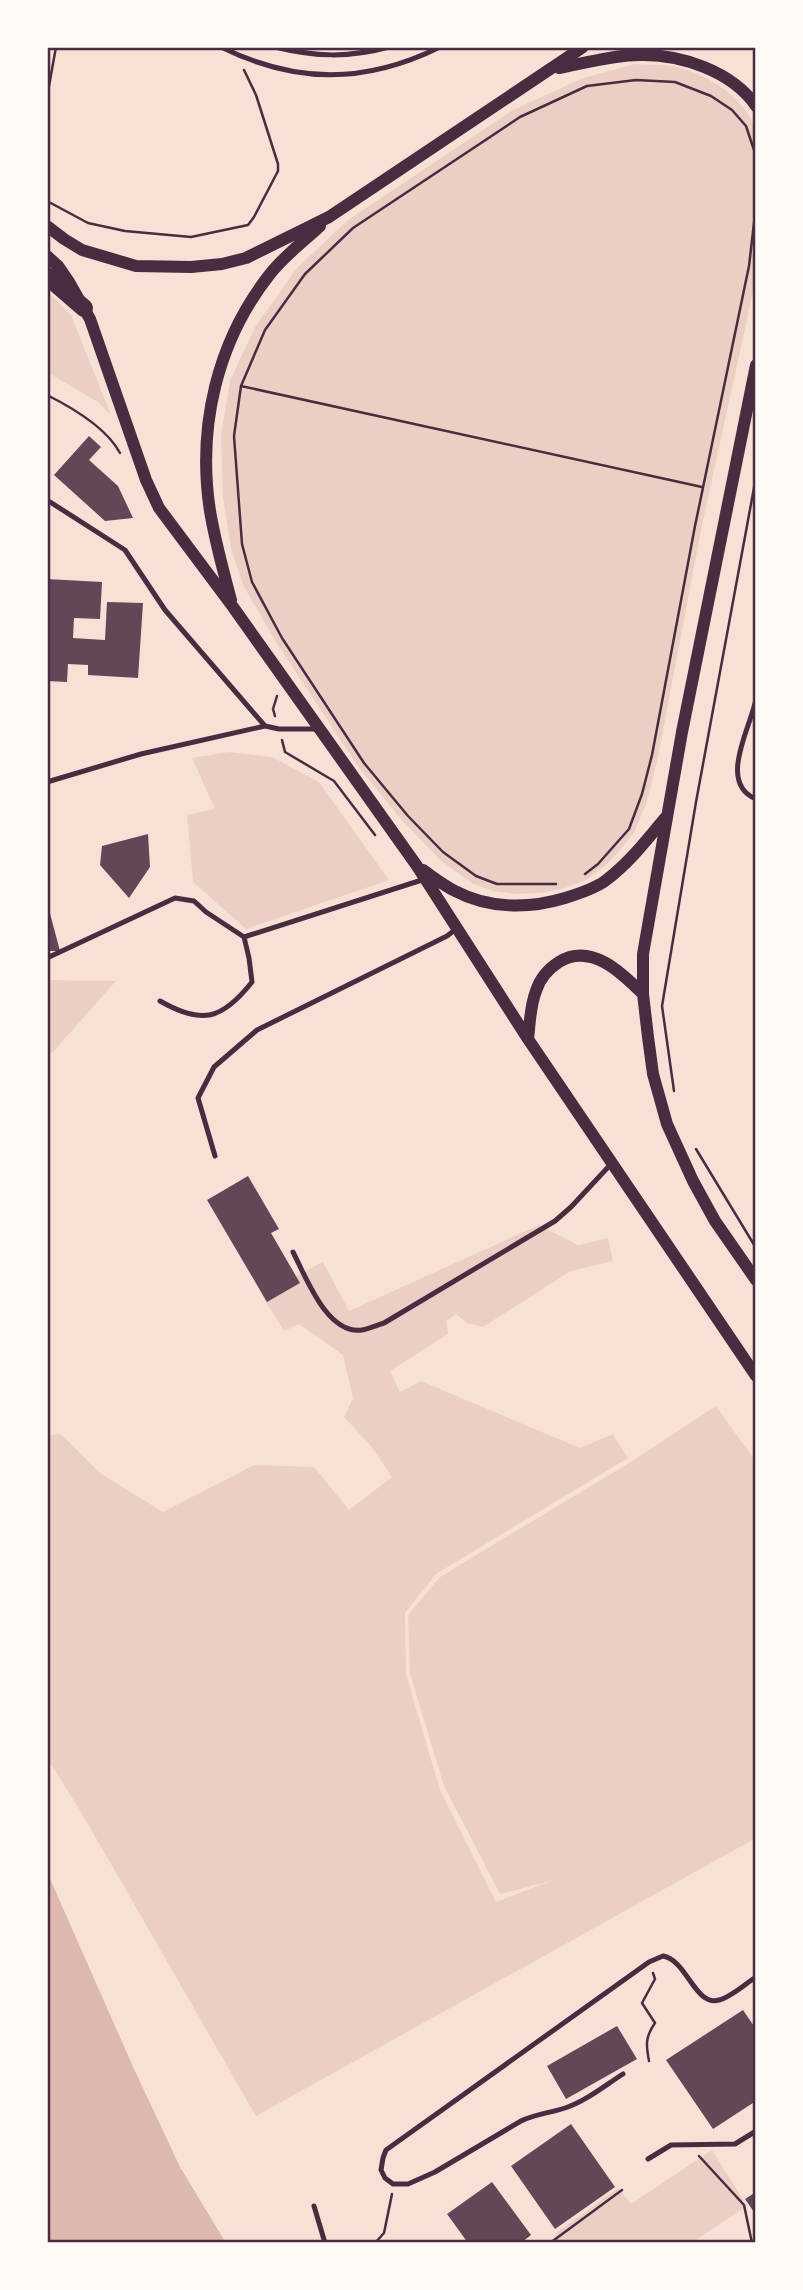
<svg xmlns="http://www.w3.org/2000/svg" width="803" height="2290" font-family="Figtree,sans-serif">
  <rect width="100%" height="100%" fill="#f7e1d7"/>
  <path fill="#ebcfc5" d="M634,64C648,65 664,64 677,67C709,75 745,98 756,130V278L701,530L658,757L648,798L635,831L621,849L605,866L586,880L565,888L541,893L515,894L493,891L472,883L440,860L400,818L357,765L276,642L244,587L231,549L223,497L221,435L230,381L255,327L297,268L348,220L513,110L583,78Z
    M47,291L71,315L111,415L98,402L47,372Z
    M229,752L272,757L319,782L389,880L246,929L193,882L187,815L215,809L192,758Z
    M47,980L116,981L53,1052L47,1055Z
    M539,1225L578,1245L608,1238L613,1261L571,1271L483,1327L467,1323L456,1314L446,1321L448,1334L390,1371L400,1392L421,1381L580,1448L613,1434L628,1458L436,1574L405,1613L406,1674L440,1790L496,1902L551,1881L500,1894L444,1786L410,1674L408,1615L440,1577L626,1465L716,1406L756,1462V1838L256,2116L81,1812L47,1758V1435L61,1434L100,1473L163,1512L254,1465L314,1467L349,1510L392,1477L371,1446L344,1417L353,1398L343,1355L299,1324L284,1331L261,1294L323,1262L349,1311Z
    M712,2150L747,2206L691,2243H555L556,2233L618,2188L631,2204Z"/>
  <path fill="#dcb8b0" d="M47,1872L134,2069L180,2167L226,2243H47Z"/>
  <path fill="#644757" d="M89,436L101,447L89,460L118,486L133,518L105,521L54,475Z
    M47,579L102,582L100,619L74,618L73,638L105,640L107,602L143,603L138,678L88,675V665L68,664L67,682L47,681Z
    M148,834L150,867L129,898L100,865L102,846Z
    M47,906H48L60,951H47Z
    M248,1176L279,1229L271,1233L300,1283L267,1302L207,1200Z
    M743,2010L756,2029V2101L713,2129L666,2060Z
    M617,2026L637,2059L566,2099L547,2066Z
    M571,2124L615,2187L555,2229L511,2166Z
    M492,2182L531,2235L521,2243H468L447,2214Z
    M756,2192V2215L745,2199Z"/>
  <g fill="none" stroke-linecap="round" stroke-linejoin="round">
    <path stroke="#4a2c40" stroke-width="2.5" d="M47,97L56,47
      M47,201L88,223L125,231L191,237L248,225L254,217L278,171V164L256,95L244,70
      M241,386L702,487
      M47,395C73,408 106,427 120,453
      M275,716L273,709L277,696
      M282,740L285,752L334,781L375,835
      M585,874L598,864L629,829L642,794L652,755L695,526L749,266L756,206
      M556,884H497L476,876L443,852L408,816L364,763L282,638L252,582L242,544L234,436L241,386L265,330L305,274L353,228L520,117L587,86L636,80L675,82L711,96L732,110L746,126L755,153L756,168
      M674,1091L662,1006L696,802L756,477
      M696,1149L756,1248
      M649,2061C646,2045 645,2037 655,2023L642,2003L655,1979L653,1973
      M699,2156L744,2205L752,2243
      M375,2243L384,2233L392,2194
      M550,2243L622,2190"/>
    <path stroke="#4a2c40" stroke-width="5" d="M221,47C296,84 365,84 440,47
      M275,47C315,57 349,58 389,47
      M47,500L125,550L165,610L265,726
      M756,699C751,727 717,783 756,799
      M47,782L141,754L265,726L279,729H317
      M47,958L175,898L194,901L206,912L244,937L425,879
      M160,1001C202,1025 222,1020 252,982L249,958L244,937
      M215,1156L198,1098L214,1067L257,1030L447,936L456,929
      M293,1252C306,1277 327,1335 362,1330C369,1329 377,1325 384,1323L555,1221L571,1207L611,1164
      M623,2074C604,2086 586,2101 565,2108C550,2113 535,2114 521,2121L435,2172L408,2184H393L385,2178L381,2170L383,2158L386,2150L649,1962L663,1956C687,1960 695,2007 719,2000C731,1997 745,1984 756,1977
      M648,2159L671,2145L735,2144L756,2131
      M314,2206L325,2243"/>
    <path stroke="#4a2c40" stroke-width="12" d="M559,68C585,63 613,55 640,55C680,54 732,71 756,106
      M47,226L64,239L82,250L136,266L191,267L222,264L246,258L329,217L583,47
      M47,256L58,266L69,282L90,319L146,480L159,508L233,607L417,866L528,1039L756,1376
      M756,365L682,732L643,954V994L648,1037L653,1074L667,1124L693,1181L715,1221L756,1280
      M231,600C223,570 215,541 210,511C197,427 217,341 270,274C284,256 304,241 320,226
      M423,870C433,877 443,885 455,891C489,909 529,909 565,898C578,894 594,889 605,881C628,864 647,840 665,818
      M528,1039C530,1023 530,1006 536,991C540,978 548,969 559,962C591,942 622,973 643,994"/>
    <path stroke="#4a2c40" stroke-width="18" d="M47,276L84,308"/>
  </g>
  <rect width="803" height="2290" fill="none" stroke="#fffaf5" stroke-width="98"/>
  <rect x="49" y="49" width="705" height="2192" fill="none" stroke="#4a2c40" stroke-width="2.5"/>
</svg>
